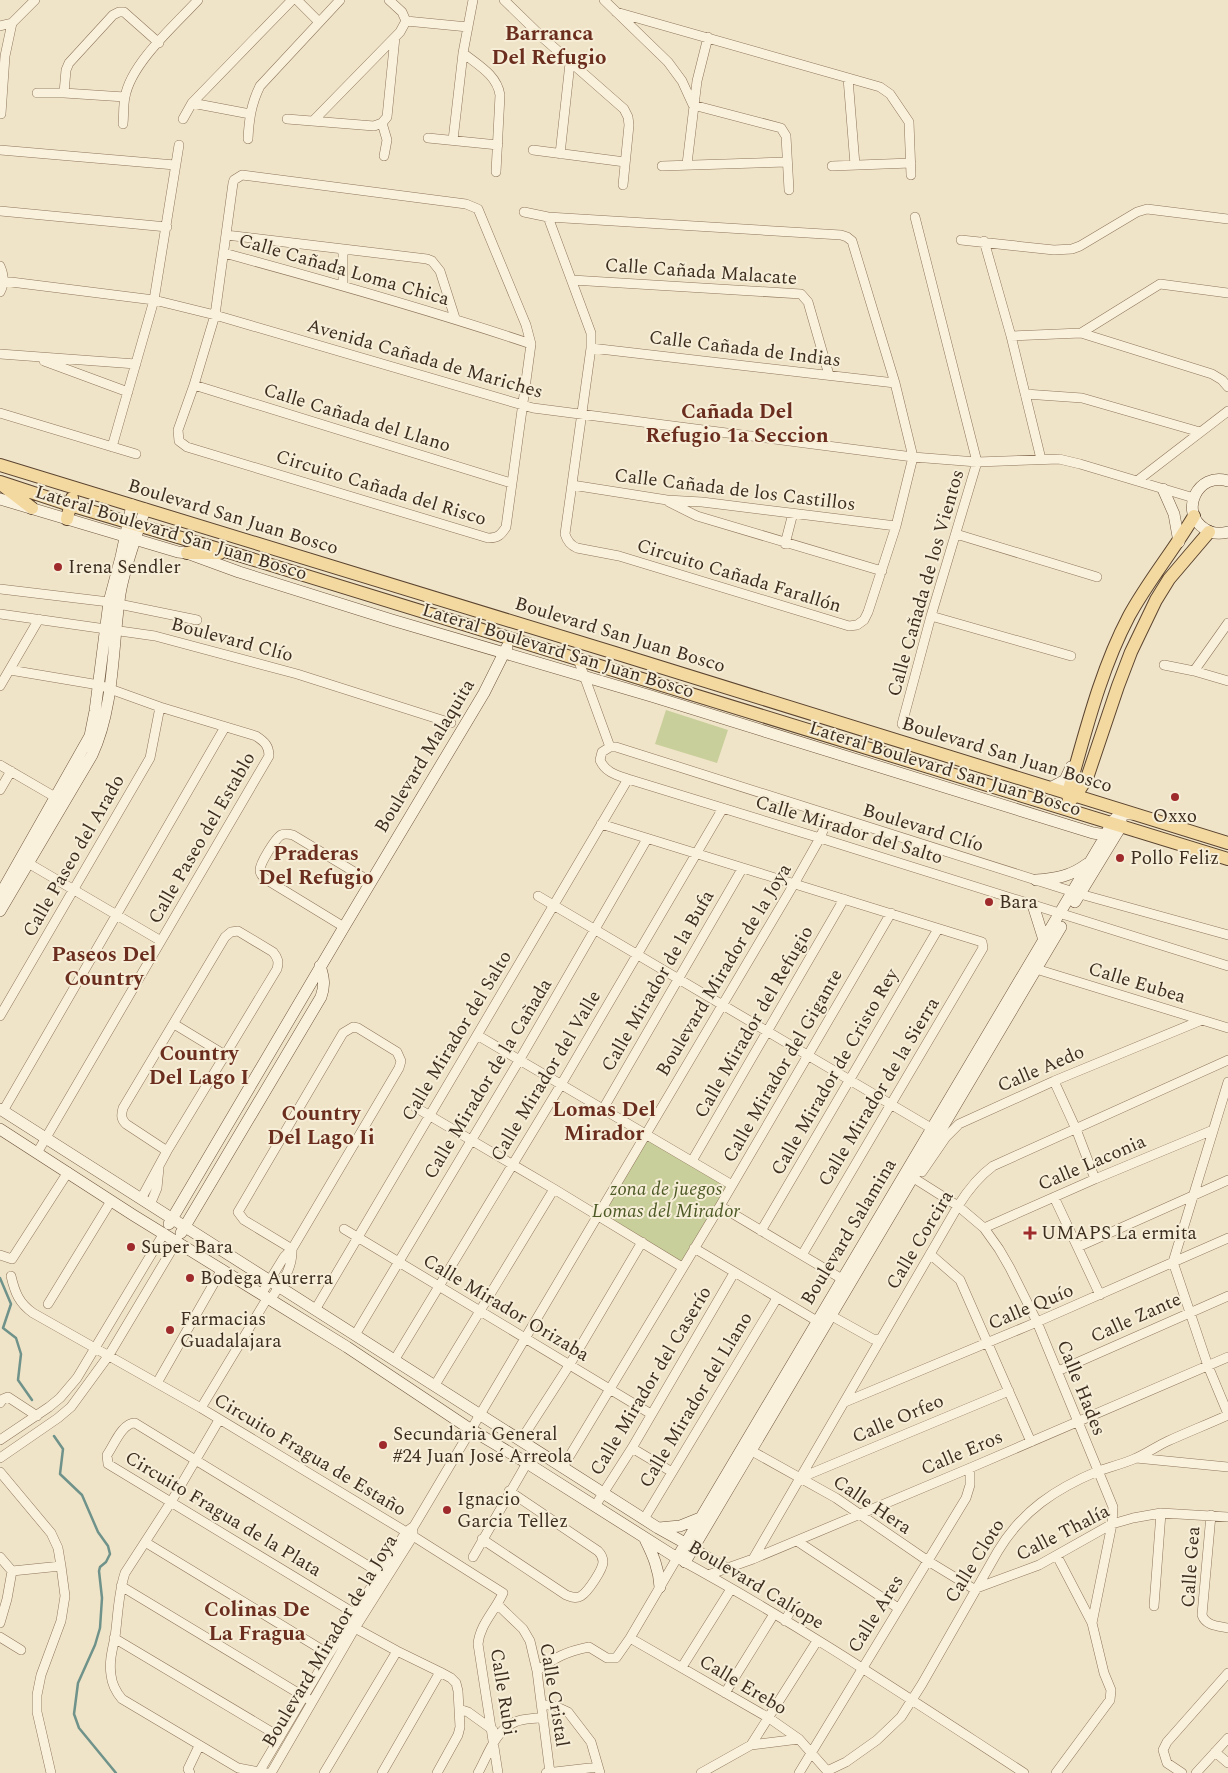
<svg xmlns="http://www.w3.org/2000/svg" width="1228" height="1773" font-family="Spectral,serif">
  <rect width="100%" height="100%" fill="#f0e4c8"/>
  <path fill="#c9cf9b" d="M666,710L728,730L717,763L655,744Z
    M644,1132L733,1184L684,1266L597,1214Z"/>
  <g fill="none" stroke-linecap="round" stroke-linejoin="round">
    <path stroke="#6f938a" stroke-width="2.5" d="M0,1278L11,1304L3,1328L16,1338L21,1354L18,1380L32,1400
      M54,1436L63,1449L60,1474L82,1495L98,1532L108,1546L110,1554L106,1562L100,1567L99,1571L102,1598L100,1628L95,1645L78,1683L74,1714L79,1728L116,1773"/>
    <g stroke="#8d765c" stroke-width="10">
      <path id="street" d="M297,0L319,22
        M389,0L402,12L406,21
        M504,0L542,37L624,109L628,117L629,125L623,185
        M604,0L668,62L682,81L693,105L781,128L786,136L789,190
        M616,12L880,87L890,94L909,122L911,175
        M406,21L468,27
        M0,26L12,23
        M463,53C478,65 497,75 500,95L496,172
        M848,78L855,165
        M37,93H64L125,97
        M64,93L66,70L69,63L113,15L119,12H124L159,43
        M192,103L250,114
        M1,114L5,56L12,23L35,0
        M183,119L192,103L292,0
        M287,119L374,126L382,123L387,117L395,37
        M313,121L400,32L406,21
        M382,123L387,140L384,156
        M123,124C124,115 123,106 125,97C131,63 175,25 198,0
        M428,138L498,145
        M248,139C249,120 251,104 260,86L340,0
        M453,140L463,53L473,0
        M0,150L175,165
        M533,150L625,162
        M560,154L570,63
        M687,164L697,81L708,37
        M662,166L787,162
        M832,166L911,163
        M242,175L466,204L478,209L526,325L531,344L506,527C501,535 498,538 488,538L187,447L179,441L178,430L194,385L215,315L233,183L234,180Z
        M0,211L167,227
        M524,212L548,217L841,235L847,237L852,241L895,383L913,457L896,526L868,612L864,620L857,625L849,626L619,556L577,548C570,545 567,541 565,534L591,348V333L548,217
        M226,235L427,259L432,261L440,271L455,318
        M961,240L1054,250L1072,249L1080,246L1137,212L1147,209L1228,219
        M984,241L1011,336L1041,459
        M224,253C327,281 430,310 531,344
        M0,266C4,275 5,283 0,292
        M572,280L801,294L808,302L829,375
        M3,281L154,300L215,315L533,408L913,457L977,462L1059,459L1080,464L1194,498
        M343,285V250
        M1081,333L1160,284L1228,293
        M1011,336L1081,333L1212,374L1222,380L1228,387
        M591,348L895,383
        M0,354L136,364
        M44,361L128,392
        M194,385L511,483
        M1025,394L1082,398L1200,432
        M0,413L136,454
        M112,447L154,300L179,145
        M1137,481L1228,411
        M572,485L667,500L702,502L896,526
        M669,502L697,516L882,571
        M956,534L1097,577
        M785,544L793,513
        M0,589L109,602L197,620
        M0,614L155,636L297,674L451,723
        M931,616L1071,656
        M578,659L610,747
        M1164,665L1194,671L1228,681
        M10,670L99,685L160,707L256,736C265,742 269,746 269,756L37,1153
        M1194,671L1228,623
        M0,686L39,619
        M902,724L931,616L977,462L915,217
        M610,747L602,752L600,760C605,772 616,775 628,779L820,838L1228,966
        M610,747H616L1080,894L1228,935
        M0,765L55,797
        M0,790L11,771
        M601,824L982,942L983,948L802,1255
        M23,860L161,941
        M538,896L931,1128
        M344,927L267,880C264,878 260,875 260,870C260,863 275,839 281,835C285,833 289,834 293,835L371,882
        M1036,969L1228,1028
        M0,1016L150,758L160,707
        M174,1024L225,1055
        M477,1035L732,1185
        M1054,1081L1076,1129L1095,1179
        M1228,1082L1173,1262L1208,1366L1228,1414
        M415,1107L554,1189L682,1267
        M603,1109L742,869
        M3,1111L225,727
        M692,1161L844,899
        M922,1172L946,1137L959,1124L1054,1081L1202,1020
        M912,1177L958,1206L984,1228L999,1249L1010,1268L1037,1322L1113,1507L1112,1524L1092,1623L1104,1673L1111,1690L1110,1700L1056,1773
        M1054,1197L1100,1295
        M141,1199L167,1151L277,969C279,962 278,958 273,952L238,931L231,932L225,937L123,1108C121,1115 121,1119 126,1124L167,1151
        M150,1205L157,1188L159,1168
        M720,1206L842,1279
        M984,1228L1095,1179L1213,1130
        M344,1229L651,1414
        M761,1231L938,929
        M1078,1247L1228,1180
        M694,1248L817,1321
        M930,1254L960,1280L1031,1442
        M0,1255L12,1259L68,1172
        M11,1276C15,1293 19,1303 33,1313L201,1408L413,1536L503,1593C495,1611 480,1624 478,1644L498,1773
        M262,1293L284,1257L292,1249L399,1068L401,1061L397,1052L358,1028L353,1027L343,1033L238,1212L244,1220L292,1249
        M271,1299C281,1283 293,1269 292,1249
        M48,1304L111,1201
        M315,1310L628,779
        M830,1315L873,1339H881
        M355,1335L520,1059L647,839
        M395,1359L562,1083L723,808
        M1058,1371L1228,1296
        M157,1383L222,1269
        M435,1385L554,1189
        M845,1402L1037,1322L1228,1238
        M0,1403L3,1399L8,1397L37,1416
        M201,1408L268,1297
        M219,1420L171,1502L125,1573C118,1594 118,1616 115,1637C112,1651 109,1662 111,1675C112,1685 116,1692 122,1699L238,1768L259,1772L272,1773
        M0,1440L49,1407L60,1398L77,1378L164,1233
        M521,1440L570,1364L642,1242
        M632,1448L672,1472
        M750,1450L836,1498L928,1561L974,1589L1039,1565L1112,1524L1133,1518L1161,1513L1228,1517
        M0,1458L58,1418L71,1407L109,1355L177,1241
        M1136,1458L1228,1467
        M563,1467L720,1206L891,913
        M0,1472L51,1533L58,1548L61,1566L65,1596L61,1621L41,1675L37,1695V1712L51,1773
        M800,1478L1009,1391
        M595,1506L632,1448L734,1273
        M1211,1515L1202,1615C1206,1626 1218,1626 1228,1628
        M644,1519L777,1298
        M482,1539L566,1595C572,1597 576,1599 581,1596C588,1592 603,1569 603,1562C603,1557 601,1554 598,1551L509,1491
        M797,1541L898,1608
        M145,1542L329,1654
        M689,1545L727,1568
        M1057,1556L1092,1623
        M0,1557L12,1571L7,1599L0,1623
        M473,1557L527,1463
        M753,1559L958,1206C968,1190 978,1177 993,1166L1228,1060
        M12,1571L61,1566
        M708,1575L753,1559L970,1468L1228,1357
        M121,1586L308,1699
        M498,1605L523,1629L530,1641L537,1671L550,1773
        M1154,1606L1161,1513
        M354,1613L108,1464L107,1455C114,1445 122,1423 135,1423L380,1573
        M785,1621L792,1608
        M355,1628L397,1651L440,1672L451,1678L456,1683L458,1691L460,1727L458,1735L437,1773
        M0,1637L21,1650
        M114,1638L280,1737
        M630,1638L769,1718L799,1739L829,1773
        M682,1667L731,1589
        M537,1671C556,1657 565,1652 589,1647L607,1658H616L630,1638L677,1558C797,1623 910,1699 1024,1773
        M725,1693L774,1614
        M541,1704L555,1706L568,1712L591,1742L600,1773
        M459,1709L468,1712L493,1730
        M751,1745L817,1641
        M1215,1752L1228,1763
        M827,1771L846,1762L877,1740L901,1717L922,1684L998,1551C1022,1511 1055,1489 1098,1471C1110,1467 1122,1464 1134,1459C1146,1454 1157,1446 1168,1441C1188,1432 1208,1424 1228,1415
        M259,1772L329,1654L380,1573L406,1532L414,1526L794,884L820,838L829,816
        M190,1773L188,1769L199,1746
        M271,1773L355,1628L413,1536V1531
        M324,1773L397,1651
        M382,1773L440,1672
        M478,1773C487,1757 496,1729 515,1722C523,1718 534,1719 543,1717
        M546,1773L598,1767
        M701,1773L751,1745L799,1739
        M799,1773L966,1498L970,1485V1468
        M1182,1773L1167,1763L1163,1750L1167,1742L1228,1673
        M1196,1773L1228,1738"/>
    </g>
    <g stroke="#6f573f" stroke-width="12">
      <path id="secondary" d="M1228,481C1198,471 1178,512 1205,529C1212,534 1220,534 1228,532
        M1163,489L1174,514L1179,542
        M0,499L178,552L187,553L239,572L392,620L651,696L1093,833L1106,835
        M1050,788L1065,780L1071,767
        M1036,880C1056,879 1071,876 1087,864
        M0,895L90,736L95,711L109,602L121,557L132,505
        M1075,902L1117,833L1121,826V818
        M1033,905L1044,940
        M0,911L92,755C115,705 112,647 120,594C124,568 137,535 145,509
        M0,1109L658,1528L685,1543
        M0,1129L133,1215L347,1347L470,1429L527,1463L677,1558L1106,835L1111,823L1120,814H1132
        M169,1224L344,927L484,693L507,647
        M181,1233L321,997C325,986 324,978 320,966
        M659,1528L680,1526L700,1518
        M645,1539C653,1555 659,1569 660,1587
        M685,1562L1061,927"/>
    </g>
    <g stroke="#5b4430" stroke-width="14">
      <path id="primary" d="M0,465L615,653L1228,843
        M0,482L70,505L232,553L1228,859
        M2,485L32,508
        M67,519L72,498
        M187,553H220
        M1071,800L1078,792L1087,778L1118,686L1131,652L1156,600L1169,579L1209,532
        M1069,801L1068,793C1085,734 1100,671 1129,616C1148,581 1174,550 1194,516"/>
    </g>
    <use href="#street" stroke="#faf1dc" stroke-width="9"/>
    <use href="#secondary" stroke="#faf1dc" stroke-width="11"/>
    <use href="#primary" stroke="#f3d9a0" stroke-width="12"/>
  </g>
  <g fill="#9e2a2b" stroke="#f7eed8" stroke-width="2">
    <circle cx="58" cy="567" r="5"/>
    <circle cx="1175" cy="797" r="5"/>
    <circle cx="1120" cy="858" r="5"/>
    <circle cx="989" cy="902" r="5"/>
    <path d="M1027.5 1225.5h5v5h5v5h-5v5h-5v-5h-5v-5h5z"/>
    <circle cx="131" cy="1247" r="5"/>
    <circle cx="190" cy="1278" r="5"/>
    <circle cx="170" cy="1330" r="5"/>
    <circle cx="383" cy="1445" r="5"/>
    <circle cx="447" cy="1510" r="5"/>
  </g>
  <g text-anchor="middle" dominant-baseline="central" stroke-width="4" stroke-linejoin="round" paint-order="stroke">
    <g font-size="19" fill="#3d2e20" stroke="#f7eed8">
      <text transform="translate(344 270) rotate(16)">Calle Cañada Loma Chica</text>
      <text transform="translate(701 272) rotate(4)">Calle Cañada Malacate</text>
      <text transform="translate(745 349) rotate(7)">Calle Cañada de Indias</text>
      <text transform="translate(425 359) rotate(16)">Avenida Cañada de Mariches</text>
      <text transform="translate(357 418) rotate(17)">Calle Cañada del Llano</text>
      <text transform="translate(381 488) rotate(17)">Circuito Cañada del Risco</text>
      <text transform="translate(735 490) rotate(7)">Calle Cañada de los Castillos</text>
      <text transform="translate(233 517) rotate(17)">Boulevard San Juan Bosco</text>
      <text transform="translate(171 533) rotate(17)">Lateral Boulevard San Juan Bosco</text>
      <text transform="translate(739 576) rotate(17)">Circuito Cañada Farallón</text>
      <text transform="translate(926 583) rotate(-74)">Calle Cañada de los Vientos</text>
      <text transform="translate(620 635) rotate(17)">Boulevard San Juan Bosco</text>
      <text transform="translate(232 640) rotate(15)">Boulevard Clío</text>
      <text transform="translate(558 651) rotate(17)">Lateral Boulevard San Juan Bosco</text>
      <text transform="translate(1007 755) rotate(17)">Boulevard San Juan Bosco</text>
      <text transform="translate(425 756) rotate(-59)">Boulevard Malaquita</text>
      <text transform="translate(945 769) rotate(17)">Lateral Boulevard San Juan Bosco</text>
      <text transform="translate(923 828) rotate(17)">Boulevard Clío</text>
      <text transform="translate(849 830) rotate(17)">Calle Mirador del Salto</text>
      <text transform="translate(202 838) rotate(-60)">Calle Paseo del Establo</text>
      <text transform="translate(74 856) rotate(-60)">Calle Paseo del Arado</text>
      <text transform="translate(724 970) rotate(-59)">Boulevard Mirador de la Joya</text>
      <text transform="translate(658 981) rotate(-60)">Calle Mirador de la Bufa</text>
      <text transform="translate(1137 983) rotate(17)">Calle Eubea</text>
      <text transform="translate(754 1022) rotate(-60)">Calle Mirador del Refugio</text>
      <text transform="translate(457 1036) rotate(-59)">Calle Mirador del Salto</text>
      <text transform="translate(783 1066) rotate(-60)">Calle Mirador del Gigante</text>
      <text transform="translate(1041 1069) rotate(-23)">Calle Aedo</text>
      <text transform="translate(835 1072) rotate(-60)">Calle Mirador de Cristo Rey</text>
      <text transform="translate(546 1076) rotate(-59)">Calle Mirador del Valle</text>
      <text transform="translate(488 1079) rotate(-59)">Calle Mirador de la Cañada</text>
      <text transform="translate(879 1092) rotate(-59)">Calle Mirador de la Sierra</text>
      <text transform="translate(1092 1163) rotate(-23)">Calle Laconia</text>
      <text transform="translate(849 1232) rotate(-59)">Boulevard Salamina</text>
      <text transform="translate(920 1240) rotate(-59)">Calle Corcira</text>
      <text transform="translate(1031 1307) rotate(-23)">Calle Quío</text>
      <text transform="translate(506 1308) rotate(31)">Calle Mirador Orizaba</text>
      <text transform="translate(1136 1318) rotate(-24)">Calle Zante</text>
      <text transform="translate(651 1381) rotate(-59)">Calle Mirador del Caserío</text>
      <text transform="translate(1081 1388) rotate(68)">Calle Hades</text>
      <text transform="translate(696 1400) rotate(-59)">Calle Mirador del Llano</text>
      <text transform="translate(898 1419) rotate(-23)">Calle Orfeo</text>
      <text transform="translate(962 1453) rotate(-23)">Calle Eros</text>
      <text transform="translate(310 1455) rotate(31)">Circuito Fragua de Estaño</text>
      <text transform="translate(872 1505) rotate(34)">Calle Hera</text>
      <text transform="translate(223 1514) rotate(31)">Circuito Fragua de la Plata</text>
      <text transform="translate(1063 1533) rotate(-27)">Calle Thalía</text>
      <text transform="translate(975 1561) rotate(-58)">Calle Cloto</text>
      <text transform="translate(1191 1567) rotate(-86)">Calle Gea</text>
      <text transform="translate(756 1585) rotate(31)">Boulevard Calíope</text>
      <text transform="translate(876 1614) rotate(-58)">Calle Ares</text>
      <text transform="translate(330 1641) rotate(-59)">Boulevard Mirador de la Joya</text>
      <text transform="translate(743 1685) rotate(31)">Calle Erebo</text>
      <text transform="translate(503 1692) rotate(81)">Calle Rubi</text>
      <text transform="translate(554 1695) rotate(81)">Calle Cristal</text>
    </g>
    <g font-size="19" fill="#3d2e20" stroke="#f7eed8" text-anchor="start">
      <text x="68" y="567">Irena Sendler</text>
      <text x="1175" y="816" text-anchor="middle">Oxxo</text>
      <text x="1130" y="858">Pollo Feliz</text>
      <text x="999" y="902">Bara</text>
      <text x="1041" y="1233">UMAPS La ermita</text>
      <text x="141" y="1247">Super Bara</text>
      <text x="200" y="1278">Bodega Aurerra</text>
      <text x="180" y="1319">Farmacias<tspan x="180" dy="22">Guadalajara</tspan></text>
      <text x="393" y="1434">Secundaria General<tspan x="393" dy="22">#24 Juan José Arreola</tspan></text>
      <text x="457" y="1499">Ignacio<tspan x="457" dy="22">Garcia Tellez</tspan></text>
    </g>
    <g font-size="19" font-style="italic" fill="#4d5a26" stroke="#f7eed8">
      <text x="666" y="1189">zona de juegos<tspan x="666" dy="22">Lomas del Mirador</tspan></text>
    </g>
    <g font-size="21" font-weight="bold" fill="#6b2e1e" stroke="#f7eed8">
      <text x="549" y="34">Barranca<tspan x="549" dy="24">Del Refugio</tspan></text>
      <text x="737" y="412">Cañada Del<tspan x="737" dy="24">Refugio 1a Seccion</tspan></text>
      <text x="316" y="854">Praderas<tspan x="316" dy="24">Del Refugio</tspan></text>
      <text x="104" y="955">Paseos Del<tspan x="104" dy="24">Country</tspan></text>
      <text x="199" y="1054">Country<tspan x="199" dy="24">Del Lago I</tspan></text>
      <text x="604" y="1110">Lomas Del<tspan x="604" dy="24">Mirador</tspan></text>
      <text x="321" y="1114">Country<tspan x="321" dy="24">Del Lago Ii</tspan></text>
      <text x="257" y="1610">Colinas De<tspan x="257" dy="24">La Fragua</tspan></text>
    </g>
  </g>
</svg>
